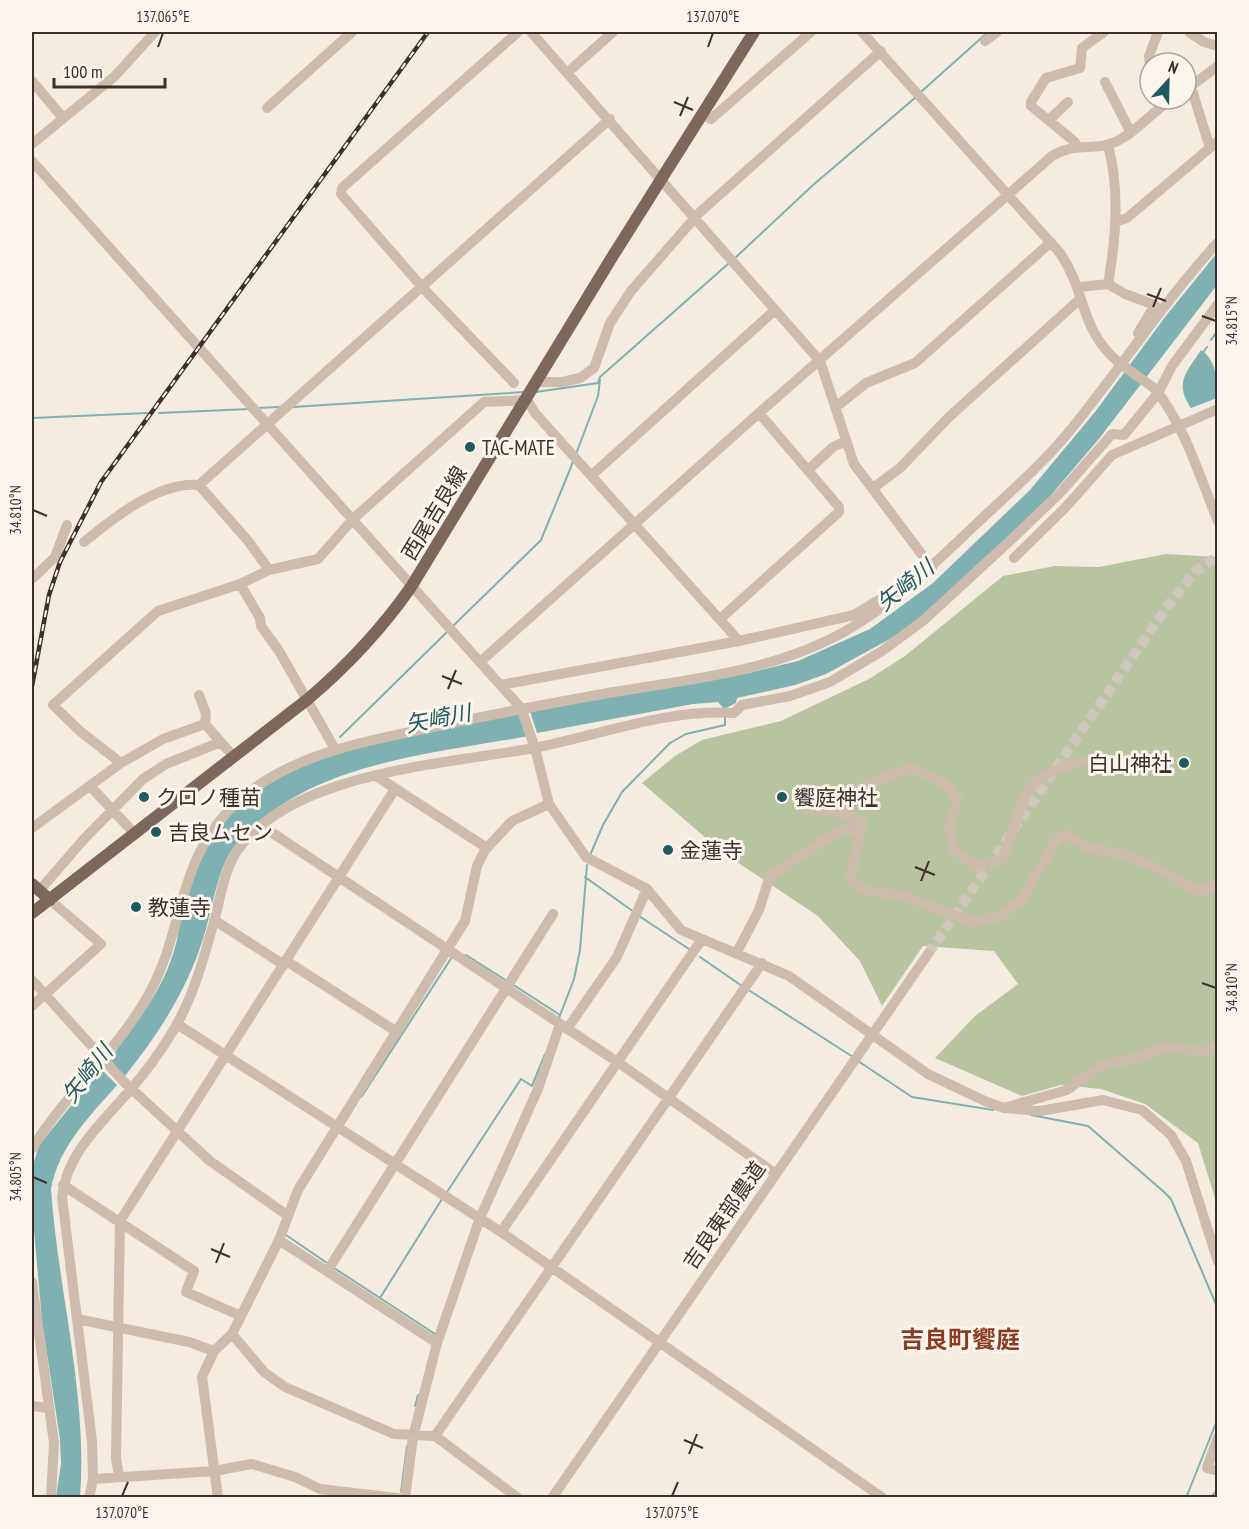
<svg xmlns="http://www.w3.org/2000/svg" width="1249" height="1529" font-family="'PT Sans Narrow','Noto Sans JP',sans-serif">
  <rect width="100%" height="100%" fill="#f4ebe1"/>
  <path fill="#b8c4a0" d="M1166,554L1217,557V1205L1198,1143L1145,1104L1101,1089L1061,1085L1022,1096L935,1058L975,1016L1018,984L994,951L923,946L882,1006L860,961L818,916L722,852L642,783L675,756L702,740L781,721L869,679L905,656L1003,576L1055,566L1099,567Z"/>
  <path fill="#7fb0b2" d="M1217,253V285L1098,440L1034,515L957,587L899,634L826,674L795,685L737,698L736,703L724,709L718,702L693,704L537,733L530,711L749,673L798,661L870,629L933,583L1030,490L1095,412L1165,317Z
    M1201,350C1216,359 1218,382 1217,398L1191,408C1174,383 1186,373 1201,350Z
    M517,711L529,736C437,753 316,762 249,832C241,840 231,849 226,860C215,884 211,914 203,939C186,992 159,1033 125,1076L109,1060C134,1026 162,992 174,951C181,929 181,901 190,880C199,862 209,840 221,824C274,749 432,730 517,711Z
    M101,1069L117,1085C89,1117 59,1146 51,1189C58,1291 88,1395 80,1497H56L61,1464L60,1439L42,1321L32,1207V1169L39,1145Z"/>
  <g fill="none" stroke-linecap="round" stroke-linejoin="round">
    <path stroke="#7fb0b2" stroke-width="2" d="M922,91L988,32
      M735,258L812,186L916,97
      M1211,340L1218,330
      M1202,354L1207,347
      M536,392L598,383L600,377L728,264
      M293,407L524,392
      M257,408L279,407
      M159,413L249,409
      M32,418L147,413
      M576,454L598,396L600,380
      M453,626L541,540L573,462
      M340,737L447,632
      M591,853L603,825L622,792L670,743L686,734L725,725V717
      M585,877L634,912
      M639,916L689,949
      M466,955L507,981
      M700,957L742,986
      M512,984L560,1015
      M747,989L853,1057
      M559,1018L574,979L580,950L587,865
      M858,1061L912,1097L993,1110
      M362,1096L452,957
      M1031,1115L1088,1126L1164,1192L1171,1199L1218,1309
      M447,1192L521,1079L532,1086L545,1054
      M286,1235L327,1263
      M334,1268L380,1298
      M435,1334L380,1298L442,1199
      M415,1406L418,1395
      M401,1492L407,1446
      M1186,1498L1218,1418
      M1209,1498L1218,1490"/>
    <path stroke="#cfc6bd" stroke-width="10" stroke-dasharray="10 5" stroke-linecap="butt" d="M928,954L1169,604L1196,571L1218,556"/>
    <path stroke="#cdbbac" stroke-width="10" d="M531,32L820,361L854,464L932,568
      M862,32L1060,253C1087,293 1079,328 1118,362
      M1189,32L1204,42L1218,46
      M985,41L997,32
      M1150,64L1149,56L1158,32
      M567,73L613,32
      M32,81L63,118
      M1105,82L1130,131
      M1191,87L1210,148
      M1187,89L1218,66
      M267,108L352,32
      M702,115L711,119L811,32
      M1049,120L1068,102
      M32,144L115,76L155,32
      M1075,147V142L1031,106V102L1046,78L1080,68L1082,48L1104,32
      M32,161L521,708L535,748L549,804L586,857L647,889L681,930L789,976L928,1074L987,1102L1004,1108L1040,1111L1103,1100L1142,1110L1171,1135L1186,1161L1218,1262
      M1115,222L1127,218L1218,141
      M1108,284C1116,238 1120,190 1108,145
      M1079,287L1108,284L1125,294L1155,305L1138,333
      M538,382H562L580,378L594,368L610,323L631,291L699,213L881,51
      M514,383L422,287L341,194L342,188L518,32
      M1154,388C1185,425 1199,476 1218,521
      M836,407L866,383L915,363L1051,242
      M808,470L833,447L846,441
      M592,475L775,310
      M199,485L610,119
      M873,488L900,468L949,417L1080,299
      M84,542C112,519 159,481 199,485L249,542L269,570
      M1014,558L1065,508L1112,455L1218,409
      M32,579L55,557L67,525
      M240,584L260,618L261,626L279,651L335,749
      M720,619L839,512V507L759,413
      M480,662L759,413L1052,156C1076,141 1094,152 1115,142C1134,134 1153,111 1172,99
      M501,685L739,641L854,615L900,587
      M199,695L206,714L205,724L234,757
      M121,763L163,739L205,724
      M376,776L487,848
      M91,787L135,834
      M262,826L619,1063L776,1174
      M32,828L121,763L81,732L53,705L158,611L240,584L269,570L318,559L353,519L484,402L527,400L535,413L739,641
      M860,833L862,822C846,813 826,809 808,810L812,797L826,801L910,768L943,782L958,798L949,826L953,849L976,867L1002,860C1026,806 1013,776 1084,761
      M39,891L84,839L143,779L166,764L221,742
      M214,920L284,965
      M737,952L759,910L770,876L844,828L860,833L850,880L865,891L902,895L972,922L1001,916L1022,900L1054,843L1065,834L1089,848L1127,855L1159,869L1200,892L1218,883
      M288,962L397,1032
      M32,980L124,1082L210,1161L287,1215
      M32,1006L101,944L50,900
      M177,1024L501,1232L883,1498
      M567,1029L617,957L647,889
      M1004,1108L1067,1090L1102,1065L1138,1058L1165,1047L1206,1052L1218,1045
      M32,1149C66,1092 120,1049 151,990C184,928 177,864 230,809C278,760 345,746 410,732C478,717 546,704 614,692C692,679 774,671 844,632C895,603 932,566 974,526C1011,491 1049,459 1080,418C1126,360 1168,297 1218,242
      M63,1185L194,1271L186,1292L241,1316
      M501,1232L702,939
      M328,1270L553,914
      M32,1282L54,1443L51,1498
      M77,1319L189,1342L214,1351
      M232,1334L264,1372L285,1387L394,1434L435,1436L762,963
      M437,1343L279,1240L298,1190L465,921L477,866L485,850L512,821L549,804
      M32,1406L48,1408
      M435,1436L518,1498
      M1218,1437L1207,1468L1218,1471
      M119,1476L116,1458L120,1221L395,789
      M93,1479L214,1471L252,1464L295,1477L320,1489L397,1498
      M89,1498L93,1479L92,1441L62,1197C67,1152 102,1123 130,1090C145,1073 159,1054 171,1034C193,1000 204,957 215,918C220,898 224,874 234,856C284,772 448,764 534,748C601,735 665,709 734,713L742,705L790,696L830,682L882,651L924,620L1014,537L1061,492L1112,434L1124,435L1158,393L1172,366L1218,304
      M218,1498L202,1377L214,1351L232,1334L279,1240
      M405,1498L413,1437L437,1343L480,1218L538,1089L560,1024
      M552,1498L928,954"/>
    <path stroke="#7d675c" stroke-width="12" d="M32,884L50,900
      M32,913L308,699C348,665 381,630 411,587L614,254L754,32"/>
    <g stroke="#3b302b" stroke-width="4.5">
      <path id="rail" d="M32,686L49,595L60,562L101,482L428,32"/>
    </g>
    <use href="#rail" stroke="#fbf5ee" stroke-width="2" stroke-dasharray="7" stroke-linecap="butt"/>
    <path stroke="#cdbbac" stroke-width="10" d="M1118,362L1154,388"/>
  </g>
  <path fill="none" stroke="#3b302b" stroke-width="2" d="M158,47L163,33M708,47L713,33M674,102L693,110M680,116L688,97M1147,294L1166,301M1153,307L1161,288M1202,316L1216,321M33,510L47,516M442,676L462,684M448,689L456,670M915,867L935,875M921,881L929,861M1202,983L1216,988M33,1177L47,1183M211,1249L230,1257M216,1263L224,1243M684,1440L703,1448M689,1454L697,1434M122,1496L128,1482M672,1496L678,1482"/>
  <g fill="#1f5a5e" stroke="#fbf5ee" stroke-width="2">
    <circle cx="470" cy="447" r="6"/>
    <circle cx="1184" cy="763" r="6"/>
    <circle cx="144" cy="797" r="6"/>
    <circle cx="782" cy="797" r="6"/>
    <circle cx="156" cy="832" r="6"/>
    <circle cx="668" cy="850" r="6"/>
    <circle cx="136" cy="907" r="6"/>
  </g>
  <g text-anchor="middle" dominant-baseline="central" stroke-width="6" stroke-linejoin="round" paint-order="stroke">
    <g font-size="21" fill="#3b302b" stroke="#fbf5ee" text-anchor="start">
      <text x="482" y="447">TAC-MATE</text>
      <text x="1172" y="763" text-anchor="end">白山神社</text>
      <text x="156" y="797">クロノ種苗</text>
      <text x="794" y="797">饗庭神社</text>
      <text x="168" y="832">吉良ムセン</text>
      <text x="680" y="850">金蓮寺</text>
      <text x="148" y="907">教蓮寺</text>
    </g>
    <g font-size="21" fill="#3b302b" stroke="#fbf5ee">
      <text transform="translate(434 513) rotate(-59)">西尾吉良線</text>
      <text transform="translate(724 1215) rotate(-55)">吉良東部農道</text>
    </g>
    <g font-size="22" font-style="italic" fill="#1f5a5e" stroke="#fbf5ee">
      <text transform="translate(905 585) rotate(-39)">矢崎川</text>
      <text transform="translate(438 718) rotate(-11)">矢崎川</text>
      <text transform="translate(87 1073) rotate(-52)">矢崎川</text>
    </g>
    <g font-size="24" font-weight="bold" fill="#8c3b22" stroke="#fbf5ee">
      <text x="960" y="1339">吉良町饗庭</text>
    </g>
  </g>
  <rect width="1249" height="1529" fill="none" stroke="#fbf5ee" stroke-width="66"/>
  <g transform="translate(1168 81) rotate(22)"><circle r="28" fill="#fbf5ee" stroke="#aea6a0" stroke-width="1.5"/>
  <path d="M0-4.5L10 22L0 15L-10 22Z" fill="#1f5a5e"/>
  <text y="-9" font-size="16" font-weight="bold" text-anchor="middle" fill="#3b302b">N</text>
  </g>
  <path d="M54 78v9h111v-9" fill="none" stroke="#3b302b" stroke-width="3"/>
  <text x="63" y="78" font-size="18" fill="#3b302b" stroke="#fbf5ee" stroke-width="4.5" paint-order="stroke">100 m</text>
  <rect x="33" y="33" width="1183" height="1463" fill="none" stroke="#3b302b" stroke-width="2"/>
  <g font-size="15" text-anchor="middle" fill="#3b302b">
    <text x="163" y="22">137.065°E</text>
    <text x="713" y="22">137.070°E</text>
    <text transform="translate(1232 321) rotate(-90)" y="5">34.815°N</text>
    <text transform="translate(16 510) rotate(-90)" y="5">34.810°N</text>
    <text transform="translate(1232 988) rotate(-90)" y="5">34.810°N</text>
    <text transform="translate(16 1177) rotate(-90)" y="5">34.805°N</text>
    <text x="122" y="1518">137.070°E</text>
    <text x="672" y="1518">137.075°E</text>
  </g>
</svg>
